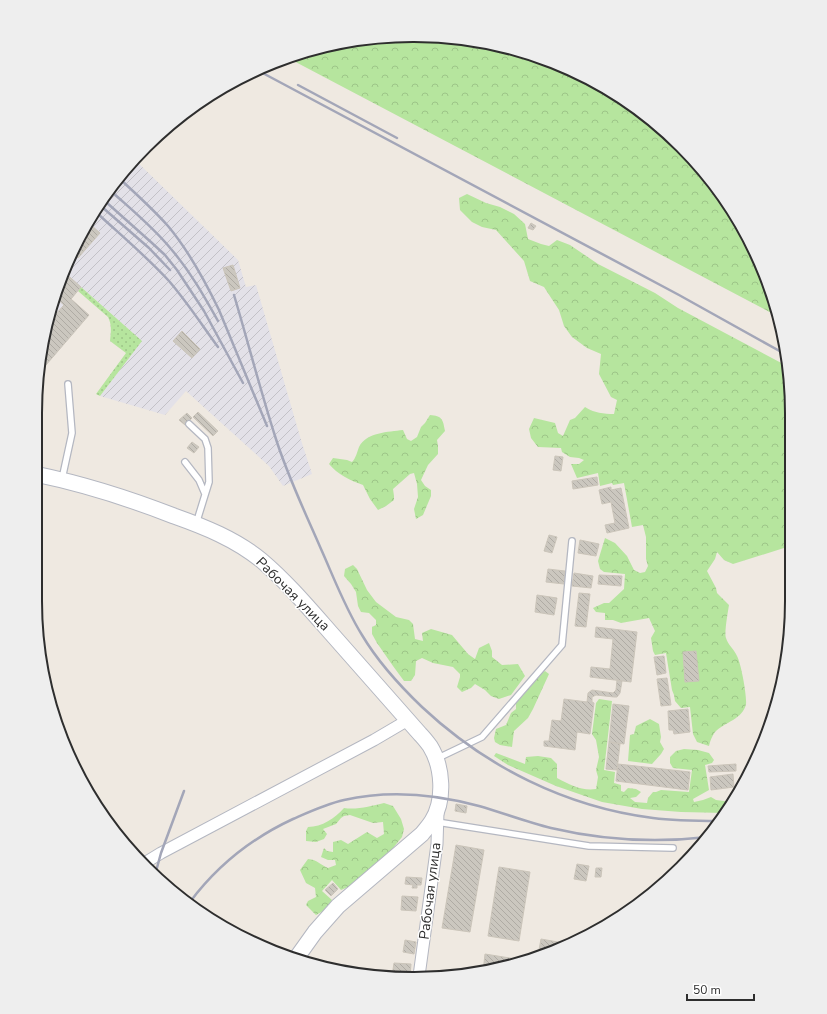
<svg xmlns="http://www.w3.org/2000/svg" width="827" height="1014" font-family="'Nunito Sans',sans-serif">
  <defs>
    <pattern id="industrial-furrows" width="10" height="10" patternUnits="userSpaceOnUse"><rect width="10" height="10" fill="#e3e1e8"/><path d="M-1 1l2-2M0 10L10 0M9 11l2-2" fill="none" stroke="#c3c1c7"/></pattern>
    <pattern id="grass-dots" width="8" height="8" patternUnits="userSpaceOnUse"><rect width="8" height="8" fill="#b6e59e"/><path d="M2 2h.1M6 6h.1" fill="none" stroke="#9dc588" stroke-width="1.8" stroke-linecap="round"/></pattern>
    <pattern id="forest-crowns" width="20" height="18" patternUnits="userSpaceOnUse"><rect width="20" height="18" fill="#b6e59e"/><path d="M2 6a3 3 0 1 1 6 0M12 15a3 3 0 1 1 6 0" fill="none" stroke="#9dc588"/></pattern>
    <pattern id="building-back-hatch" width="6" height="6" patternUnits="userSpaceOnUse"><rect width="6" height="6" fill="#cbc7bf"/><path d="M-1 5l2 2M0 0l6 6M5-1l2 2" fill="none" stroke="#afaba4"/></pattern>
  </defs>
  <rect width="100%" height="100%" fill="#efe9e1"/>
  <path fill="url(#industrial-furrows)" d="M134,159L238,260L246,287L256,285L301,440L312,474L283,486L269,466L186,391L165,415L100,396L142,341L81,287L71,299L89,315L40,372L64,269L129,164Z"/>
  <path fill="url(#grass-dots)" d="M81,287L142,341L100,396L96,394L126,353L110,341C111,332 112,325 108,317L78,291Z"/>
  <path fill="url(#forest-crowns)" d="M389,36L463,38L535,55L603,86L663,129L714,183L753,246L779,317L288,58L315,48Z
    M467,194L486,203L500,207L514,214L525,224L528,239L541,244L549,246L557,240L570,245L598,264L655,293L678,308L787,366L791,389V544L784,548L733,564L724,560L717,552L715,559L707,571L716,588L717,593L729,605C728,611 724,634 726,638C728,645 734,649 737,656C741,663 747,696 746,704C743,719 725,722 715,732C712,736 710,741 709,746L697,742L693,734L690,707L681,708L675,701L674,695L672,690L666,653L655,655L653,651L651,638L655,631L649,618L621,623L613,620H605V613L596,612L593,608L604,603H609L624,589L625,574L604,572L600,569L598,561L605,538L615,543L627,556L634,570L640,573L645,572L648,566L646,559V537L643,525L632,527L624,483L613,485L612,483L600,486L598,473L577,478L571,464H579L584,460L579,458L570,457L562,452L561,448L538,447L531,438L529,429L534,418L555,423L558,433L563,436L570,420L575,418L585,407C594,413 604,414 614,414L617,400L611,397L599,374L601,354L587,348L572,337L564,326L559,310L544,287L530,281L524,261L496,230L482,227L472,222L460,210L459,198Z
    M430,415C442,416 443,419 445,431L437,440L438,446V454L428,465L421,480L425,486L431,490V496L423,515L416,519L414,509L418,497L417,484L414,473L410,474L393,489L394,496V500L386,506L378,510L370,499L363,485C351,481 337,474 329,464L333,458L347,460L352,462C356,458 357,452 359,447C367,432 388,432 403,430L407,439L411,441L417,437L421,427L425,423Z
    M353,565L357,569L367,590L376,602L396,617L409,620L413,624L415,639L423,641L422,633L431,629L452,635L468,654L475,659L479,648L489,643L492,651V657L502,665L518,664L525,676L511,695L499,699L491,696L485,690L475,684L471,688L462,692L457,687L460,677V674L453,667L433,663L422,658L416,661L415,675L411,681H404L393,666L377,643L372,634V627L376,625V620L369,613L361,612L358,606L356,592L351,584L344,576L345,569Z
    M545,671L549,674L533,709L528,718L514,731L512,747L500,745L495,742L494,738L496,729L506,725L511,713L516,709V701L542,673Z
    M599,699L612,701L604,770L615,772L614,783L621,785V791L624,792L628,788L636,789L641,792L636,797L630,798L635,802L647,803L648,798L653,792H656L661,790L689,792L692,770L673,768L670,763V757L676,751L684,749L698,750L709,753L714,760L712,763L705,765L709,790L693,799L694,802L703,800L711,797L716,800L732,802L725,813L681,812L642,809L602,802L556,786L508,765L494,756L496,753L525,764L526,757L538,756L551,758L557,764V778C570,785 582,791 596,789L598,777L596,770L599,757L596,740L592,734L596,703Z
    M650,719L659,724L661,737L660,742L664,749L661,754L652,764L628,761L630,735L634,734L636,726Z
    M384,803L393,806L401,819L404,829L402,837L393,848L385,856L355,884L341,890L332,880L322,891L332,900L325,910L316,915L306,905L308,901L316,897L315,888L306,883L300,870L308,859C318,860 319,864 328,868L336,865L335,860H328L321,857L324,848L327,851L333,852V842L341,840L348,844L367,832L377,838L384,834L383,822L373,823L350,815L344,816L341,818L336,824L323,829L327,834L324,839L316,842L306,841V831L308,827C322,827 335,818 344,808C357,810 371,806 384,803Z"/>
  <path fill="url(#building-back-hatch)" stroke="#cbc5ba" d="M531,223L536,226L533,230L528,228Z
    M91,225L100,233L78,258L73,254Z
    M233,265L240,288L231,291L223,268Z
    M63,271L81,287L71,299L89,315L46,365L42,361L53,315L54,316L64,305L57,299Z
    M182,331L200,349L192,358L173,341Z
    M198,412L218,431L213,436L193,417Z
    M187,413L192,418L185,425L179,420Z
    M192,442L199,447L194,453L187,448Z
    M555,456L563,457L561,471L553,470Z
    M597,477L598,485L573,489L572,481Z
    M611,487V490L621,488L629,528L607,533L605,525L615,523L611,502L602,504L599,490Z
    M549,535L557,537L552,553L544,551Z
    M580,540L599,544L596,556L578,553Z
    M548,569L565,571L564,584L546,582Z
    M574,573L593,576L591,588L572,586Z
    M599,575L622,576L621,586L598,584Z
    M579,593L590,594L586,627L575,626Z
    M537,595L557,598L554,615L535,612Z
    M596,627L637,632L631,682L590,677L591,667L610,669L613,639L595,637Z
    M696,651L699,681L685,682L683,652Z
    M664,656L666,673L657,675L654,657Z
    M667,678L671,705L661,706L657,679Z
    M617,680L622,681L620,693L617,697H614L596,695L592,697V702L594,703L590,734L577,732L575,750L544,746V741H549L552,720L561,721L564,699L587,702L588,693L592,690L613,693L616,690Z
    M613,704L629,706L624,744L609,742Z
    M688,709L690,732L674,734L673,730H669L668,711Z
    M609,742L620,744L617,770L606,769Z
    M618,764L690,772L688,790L616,781Z
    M736,764V771L709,772L708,766Z
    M733,774L734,787L711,790L710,777Z
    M456,804L467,806L466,813L455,811Z
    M456,845L484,850L470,932L442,928Z
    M577,864L589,866L586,881L574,879Z
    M499,867L530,872L519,941L488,936Z
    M596,868H602L601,877H595Z
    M406,877L422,878L421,885H417V888H412L413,885L405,884Z
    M333,883L338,889L331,896L325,890Z
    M402,896L418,897L416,911L401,910Z
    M541,939L569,944L538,955Z
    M405,940L416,942L414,954L403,952Z
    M485,954L516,959L515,962L488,972H483Z
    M394,963L411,964L410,977H402L392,976Z"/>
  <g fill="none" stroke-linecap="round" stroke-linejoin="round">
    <g stroke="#b4b7c1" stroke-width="8">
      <path id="lane" d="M189,424L205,439L208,448L209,482L196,524
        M185,462L199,480L205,494
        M62,479L72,433L68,384
        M436,759L482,737L562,645L572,541
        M437,822L589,846L673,848"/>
    </g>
    <g stroke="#b4b7c1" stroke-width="13">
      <path id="street" d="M143,864L161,853L374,740L408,720
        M419,976L437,844L438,812"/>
    </g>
    <g stroke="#b4b7c1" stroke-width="17">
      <path id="secondary" d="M35,474C84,484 128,498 174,516C205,527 235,539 261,560C286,581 308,607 330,632C360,666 390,700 420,734C424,738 427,742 430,746C443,767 445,800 432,821C429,826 425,830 422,834L338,906L315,932L295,960"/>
    </g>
    <use href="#lane" stroke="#fff" stroke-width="5.5"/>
    <use href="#street" stroke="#fff" stroke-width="11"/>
    <use href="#secondary" stroke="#fff" stroke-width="15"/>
    <path stroke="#a3a6b8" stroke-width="2.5" d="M257,70L679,295L785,354
      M298,85L397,138
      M120,179C136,194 153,209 168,226C189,251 205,281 219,310L267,426
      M112,192C132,210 154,228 171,249C190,271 204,296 218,321
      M106,202L152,243L165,255L177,270L204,311L243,383
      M102,207L149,248L170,270
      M98,214C122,236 147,257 169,281C187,302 202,325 218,347
      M234,295C248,342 260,389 275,436C287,475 305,512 321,549C334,578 345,608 362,635C378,662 399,685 422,707C486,767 566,807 653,818C675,821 698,821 720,821
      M155,875L161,853L184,791
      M190,902C217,866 252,838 293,819C309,812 326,804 344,800C388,790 435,794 479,806C503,813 527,822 551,828C602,840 656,843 708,837"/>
  </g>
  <g text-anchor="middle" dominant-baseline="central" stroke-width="3" stroke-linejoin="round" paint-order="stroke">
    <g font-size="14" fill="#2e2e2e" stroke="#fff">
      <text transform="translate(293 594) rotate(45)">Рабочая улица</text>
      <text transform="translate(430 891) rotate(-83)">Рабочая улица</text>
    </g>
  </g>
  <path d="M0 0H827V1014H0ZM413 42H414A371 371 0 0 1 785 413V601A371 371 0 0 1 414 972H413A371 371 0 0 1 42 601V413A371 371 0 0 1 413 42Z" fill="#eee" fill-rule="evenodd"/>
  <path fill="none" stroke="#2e2e2e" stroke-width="2" d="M413 42H414A371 371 0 0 1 785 413V601A371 371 0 0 1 414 972H413A371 371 0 0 1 42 601V413A371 371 0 0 1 413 42Z"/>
  <path d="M687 994v6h67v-6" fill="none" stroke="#2e2e2e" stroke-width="2"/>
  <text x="693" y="994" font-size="12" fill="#2e2e2e" stroke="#ffffff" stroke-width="3" paint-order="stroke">50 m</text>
</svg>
